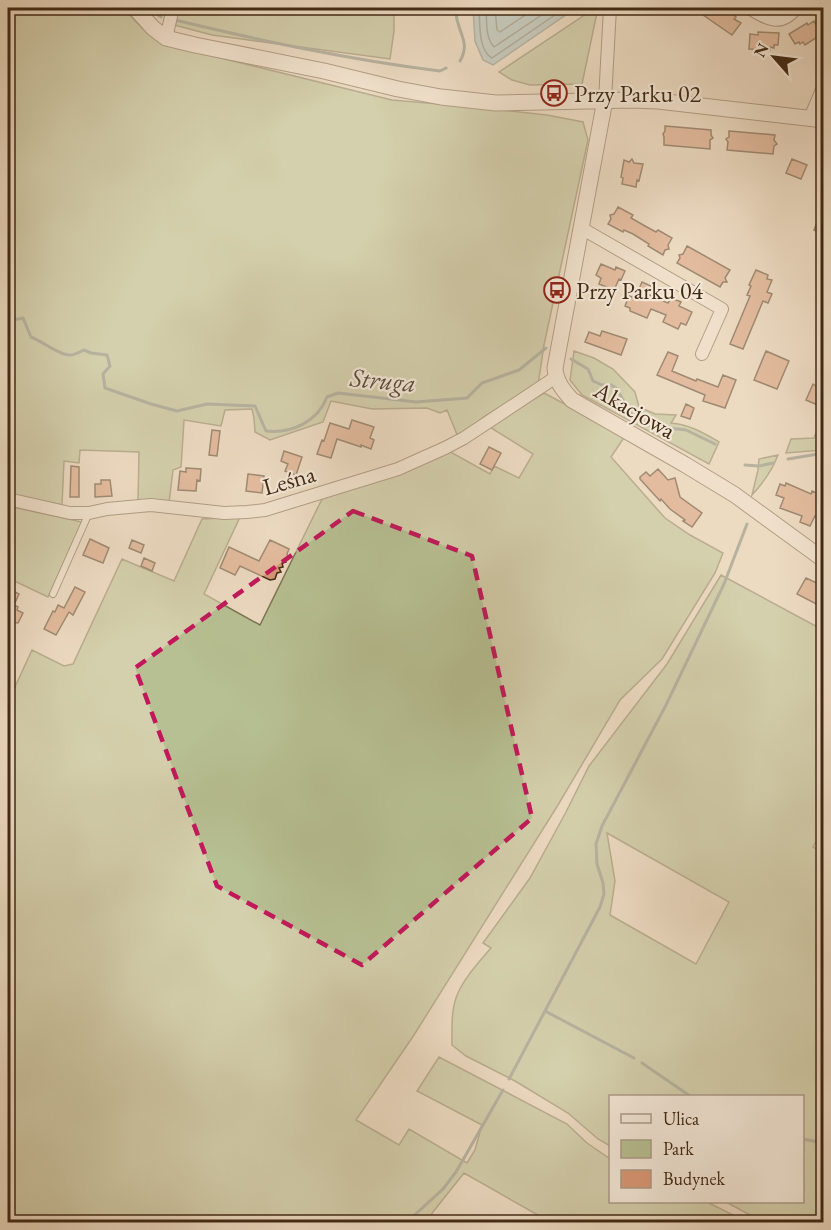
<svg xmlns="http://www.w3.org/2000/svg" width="831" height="1230" font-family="'EB Garamond',serif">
  <rect width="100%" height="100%" fill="#ecdac1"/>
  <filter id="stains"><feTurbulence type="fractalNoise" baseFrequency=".00333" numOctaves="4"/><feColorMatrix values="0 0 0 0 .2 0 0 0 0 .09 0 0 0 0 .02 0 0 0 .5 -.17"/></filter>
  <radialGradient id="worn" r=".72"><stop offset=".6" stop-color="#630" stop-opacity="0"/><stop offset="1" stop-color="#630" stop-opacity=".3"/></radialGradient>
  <path fill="#b7c093" stroke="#7c7554" stroke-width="1.5" fill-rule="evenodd" d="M8,8H123L143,29L168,45L392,100L473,107L547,115L583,122L588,140L544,345L538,385L485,416L458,437L447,410L440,413L427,408L372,409L331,401L323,422L270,440L255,432L254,418L252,409L225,410L221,426L184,420L181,467L173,470L169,503L138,501L139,452L80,450L79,463L64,461L62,505L8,494Z
    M177,8H394V31L390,59L212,35L174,25Z
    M593,8H598L582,84L530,85L512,80L499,72L592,10Z
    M574,351L594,358L613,369L635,392L639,407L655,414L676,415L671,423C688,424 704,433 719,442L709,464L582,395L570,380Z
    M544,393L625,436L611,457L665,518L690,535L723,553L715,573L662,659L620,700L558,805L414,1035L356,1120L399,1145L409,1129L467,1163L475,1150L482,1125L417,1091L439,1057L567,1124L587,1143L610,1159V1202H707L747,1222H550L464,1173L433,1212L427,1222H8V702L32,650L64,666L73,664L122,559L174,581L202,519L240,517L204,594L260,625L323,497L447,450L490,474L494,466L519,478L533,454L488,426Z
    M823,414V450L786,453L791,439L814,438Z
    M778,455C772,471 764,482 752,495L758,470L759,459Z
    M8,506L82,522L48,597L8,578Z
    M721,575L823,630L824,828L813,847L824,853L823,1222H763L726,1202H802V1096H610V1146L598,1139L568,1113L515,1081L466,1056L452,1045C452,1030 451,1013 456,998C462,980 479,962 491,948L483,943L530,878L566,812L589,766L667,664ZM607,833L729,902L696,964L610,915L615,881Z"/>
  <path fill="#9bb9ba" stroke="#778078" stroke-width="1.5" d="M473,8H576L493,65L483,60L475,41Z"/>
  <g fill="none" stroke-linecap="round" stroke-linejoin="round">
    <path stroke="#6e7267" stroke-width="1.5" d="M479,8C480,22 478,51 492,58L565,8
      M486,8C487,20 485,38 494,47L552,8
      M495,8L497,30L500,32L536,8"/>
    <path stroke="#778078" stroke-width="3" d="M149,8L161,17
      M456,8C456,12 456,18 458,23C462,38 469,45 460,61
      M175,20C263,41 350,60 440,71L446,68
      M8,321L23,318L31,337C42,341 60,356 71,355C75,355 81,351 84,350L91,353L107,355L110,366L103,374L105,388L151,404L177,411L207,404L255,406L266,431C292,434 318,421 327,397L338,393L416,402L467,398L482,383L519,370L546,348
      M571,359L588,369L593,381L602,385H611L616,388L632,415L651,426L686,430L715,444
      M788,459L818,454
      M745,465L759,466L773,463
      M545,1011L634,1058
      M642,1063L690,1096
      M509,1079L600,907L604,894L603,883L597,864L596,844L602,826L666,705L724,584L747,524
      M802,1139L824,1143
      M407,1222L443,1189L456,1172L503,1090"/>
  </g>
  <path fill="#d89875" stroke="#412a14" stroke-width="1.5" d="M693,8H724L736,17L734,19L741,23L732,35Z
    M814,21L822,34L805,45L803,42L800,44L799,42L795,44L789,34L807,23L808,25Z
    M758,32L779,33L778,45H774V48L770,47V50L749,49L750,34L758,35Z
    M665,126L711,130V135L713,138L710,140V149L664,145V137L663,134L665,131Z
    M729,131L775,135L774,140L777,144L774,146L773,154L727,150L728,142L726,139L729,137Z
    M632,159L634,163L643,164L639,181L637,180L636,187L622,184L623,178L621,177L624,160L629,162Z
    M792,159L807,165L801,179L786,173Z
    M618,207L633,215L631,218L645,226L656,232L658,230L672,238L668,245L669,249L665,250L663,255L648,246L649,244L633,234L624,230L623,232L608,224L611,219L610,215L614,214Z
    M823,207H824V234L814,230Z
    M687,246L730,270L725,278L727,282H723L720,287L677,263L680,258L679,255L683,254Z
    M601,264L615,270L616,267L625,271L621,280L619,279L614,290L599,284L601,278L596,275Z
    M756,270L768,275L767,279L772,280L767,292L772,294L768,303L763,301L743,349L730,344L750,296L747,295L751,286L749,285Z
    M642,282L651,286L647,294L668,303L671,298L681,302L679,306L692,312L686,325L681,323L678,329L663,322L666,315L651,309L647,318L630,311V308L625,306L629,296L635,298Z
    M602,331L627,339L621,355L585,342L589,332L600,336Z
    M766,351L789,361L777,389L754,380Z
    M668,352L678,356L672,371L696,381L697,379L718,387L723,375L736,380L725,408L703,401L705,395L657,375Z
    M824,383V397L820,406L806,400L813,384L816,386Z
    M686,404L694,408L690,419L681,416Z
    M352,420L374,427L370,438L374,440L371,449L361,445V447L337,439L331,458L317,454L322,440L324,441L330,423L349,429Z
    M212,430L220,431L217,456L209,455Z
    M489,447L501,453L492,470L480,464Z
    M284,451L302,457L296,475L285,471L288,464L281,461Z
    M71,466L79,467V497H70Z
    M186,468L201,469L200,481L197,480L196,491L178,490L180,471L186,472Z
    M658,469L668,480L675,478L680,497L702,513L692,527L683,521L685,520L670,509L661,499L660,501L640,479V477L646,472L650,476Z
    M248,474L264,476L262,493L246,491Z
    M101,480H110L112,496L95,497V484H101Z
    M786,483L811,494L812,491L824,496V512L821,518L815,516L810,526L800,522L802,516L780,508L784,498L776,495L780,484L785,486Z
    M90,539L109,548L103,563L83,555Z
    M132,540L144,545L141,553L129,548Z
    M270,540L289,549L287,554L288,558L285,559L286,562L282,563L283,567L279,568L281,572L277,573L275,579L270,580L240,566L235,575L220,568L229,547L259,561Z
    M144,558L155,563L152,571L141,566Z
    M806,578L819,584L817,588L822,591L821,593L824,595V608L797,594Z
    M75,587L85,592L73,615L69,612L56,635L44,629L53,611L55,612L58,605L64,608Z
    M8,588L19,594L14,605L18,607L17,610L23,613L18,623L11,622L8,629Z"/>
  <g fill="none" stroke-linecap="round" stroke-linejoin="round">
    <g stroke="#6c563f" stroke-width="8">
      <path id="service" d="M53,594L89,513"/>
    </g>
    <g stroke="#6c563f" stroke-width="14">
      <path id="minor" d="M749,8C767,19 781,28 796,8
        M166,38L173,8
        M605,100L610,8
        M810,118L824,85
        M581,228L722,309L702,354
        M8,499L70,513H89L107,509L151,505L224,513L247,512L265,510L398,469L445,448L464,438L556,377"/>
    </g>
    <g stroke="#6c563f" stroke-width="17">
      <path id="tertiary" d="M135,8L153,28L166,38L195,45L324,71L398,89L441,97L496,103L632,100L658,101L824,120
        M605,100L555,368C556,382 563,390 572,400L684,464L735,495L824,560"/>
    </g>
    <use href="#service" stroke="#f3e7d7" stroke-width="6"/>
    <use href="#minor" stroke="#f3e7d7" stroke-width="12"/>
    <use href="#tertiary" stroke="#f3e7d7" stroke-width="15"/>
  </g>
  <path d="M0 0H831V1230H0ZM353,511L472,556L532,818L362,965L217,886L135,668Z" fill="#ecdac1" fill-opacity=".55" fill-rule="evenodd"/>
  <path fill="none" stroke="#c2185b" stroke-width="4.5" stroke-dasharray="12 8" stroke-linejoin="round" d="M353,511L472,556L532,818L362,965L217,886L135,668Z"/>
  <defs>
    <g id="bus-ring" transform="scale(1.35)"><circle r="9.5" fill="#f3e7d7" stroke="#8f2418" stroke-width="1.5"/><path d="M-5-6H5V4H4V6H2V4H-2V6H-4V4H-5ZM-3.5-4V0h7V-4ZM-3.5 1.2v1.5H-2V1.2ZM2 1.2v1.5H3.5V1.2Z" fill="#8f2418"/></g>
  </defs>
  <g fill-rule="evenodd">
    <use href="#bus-ring" x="554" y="93"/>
    <use href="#bus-ring" x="557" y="290"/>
  </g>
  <g text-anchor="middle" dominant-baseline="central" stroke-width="4.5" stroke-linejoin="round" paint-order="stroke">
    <g font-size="24" fill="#412a14" stroke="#f3e7d7" text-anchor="start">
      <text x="574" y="93">Przy Parku 02</text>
      <text x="576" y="290">Przy Parku 04</text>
    </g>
    <g font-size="24" fill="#412a14" stroke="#f3e7d7">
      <text transform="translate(635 410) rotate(30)">Akacjowa</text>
      <text transform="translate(289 480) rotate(-16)">Leśna</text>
    </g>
    <g font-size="26" font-style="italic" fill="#584e3e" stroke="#f3e7d7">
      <text transform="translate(383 380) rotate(5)">Struga</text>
    </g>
  </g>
  <rect width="831" height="1230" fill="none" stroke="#ecdac1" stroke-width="30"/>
  <rect x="9" y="9" width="813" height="1212" fill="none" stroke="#412a14" stroke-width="3"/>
  <rect x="15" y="15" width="801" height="1200" fill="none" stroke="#412a14" stroke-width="1.5"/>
  <rect x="609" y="1095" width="195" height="108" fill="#f3e7d7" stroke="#ac9b89" stroke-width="1.5"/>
  <rect x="621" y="1114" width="30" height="9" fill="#f3e7d7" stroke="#ac9b89" stroke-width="1.5"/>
  <text x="663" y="1125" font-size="18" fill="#412a14">Ulica</text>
  <rect x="621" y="1140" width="30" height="18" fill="#b7c093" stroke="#ac9b89" stroke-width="1.5"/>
  <text x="663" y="1155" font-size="18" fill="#412a14">Park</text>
  <rect x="621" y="1170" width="30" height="18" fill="#d89875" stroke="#ac9b89" stroke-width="1.5"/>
  <text x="663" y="1185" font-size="18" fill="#412a14">Budynek</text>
  <g transform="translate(774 57) rotate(298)" stroke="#f3e7d7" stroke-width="4.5" paint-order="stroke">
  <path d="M0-4.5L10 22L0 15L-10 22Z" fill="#412a14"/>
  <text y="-9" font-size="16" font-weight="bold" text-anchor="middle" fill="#412a14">N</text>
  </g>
  <rect width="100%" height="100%" filter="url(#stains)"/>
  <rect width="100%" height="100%" fill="url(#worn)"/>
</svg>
